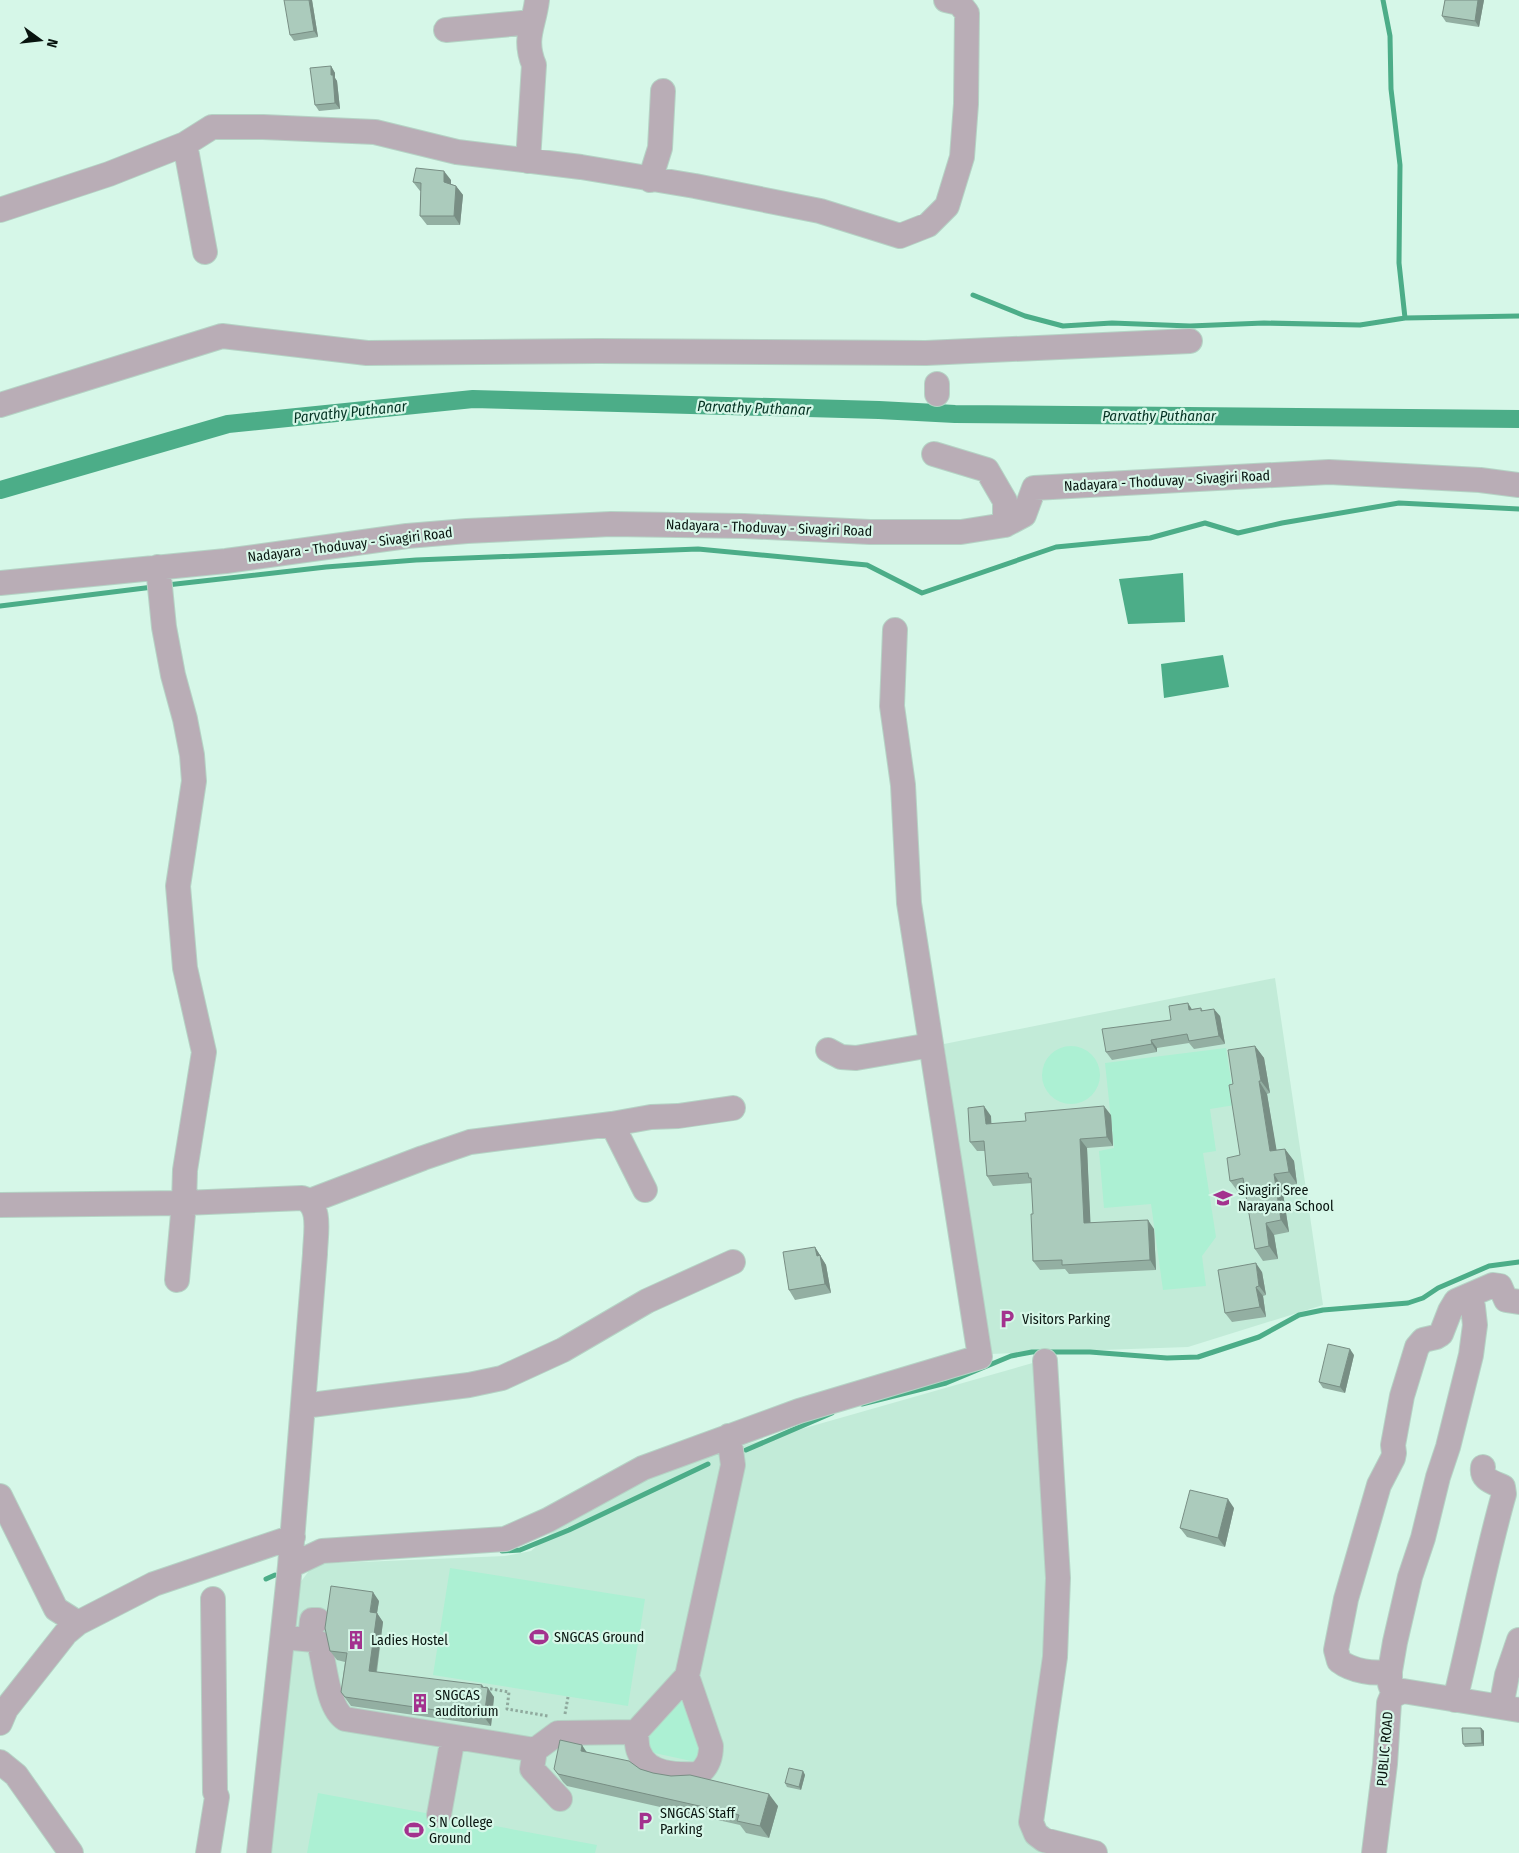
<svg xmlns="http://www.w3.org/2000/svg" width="1519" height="1853" font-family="'Fira Sans Condensed',sans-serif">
  <rect width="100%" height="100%" fill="#d6f7e8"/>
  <path fill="#c2ebd8" d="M1275,978L1323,1305L1188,1347L990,1354L944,1044Z
    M1036,1362L1051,1581L1028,1830L1077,1853H265L294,1591L314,1564L505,1556L531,1551L550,1534L630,1482L745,1445Z"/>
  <path fill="#acf0d3" d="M1042 1075a29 29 0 1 1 58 0a29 29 0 1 1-58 0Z
    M1226,1048L1235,1105L1210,1109L1216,1151L1203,1153L1216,1237L1202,1256L1206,1286L1163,1290L1151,1204L1104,1208L1099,1151L1114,1148L1105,1063Z
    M450,1568L645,1599L628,1706L433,1675Z
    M687,1680L705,1752L696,1762L645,1751L641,1744Z
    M318,1793L597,1845L595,1853H307Z"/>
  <path fill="#4cad88" d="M1183,573L1185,622L1128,624L1119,579Z
    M1223,655L1229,687L1164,698L1161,664Z"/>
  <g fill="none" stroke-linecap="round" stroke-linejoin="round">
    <path stroke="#4cad88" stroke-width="5" d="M1383,0L1390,36L1391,89L1400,165L1399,263L1405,318L1519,316
      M973,295L1025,316L1063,326L1112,323L1190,326L1264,323L1360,325L1405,318
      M167,585L326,567L416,560L698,549L867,565L922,593L1056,547L1150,538L1205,523L1238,533L1282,523L1399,503L1519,509
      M0,606L153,587
      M862,1404L946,1383L1011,1356L1032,1352H1090L1167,1358L1198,1357L1259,1337L1299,1315L1323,1310L1408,1303L1423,1298L1438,1288L1489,1266L1519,1262
      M746,1450L832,1413
      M502,1551L520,1550L569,1530L708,1464
      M266,1579L275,1575"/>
    <path stroke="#4cad88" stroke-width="18" d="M0,490L228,424L473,399L879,410L955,414L1519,419"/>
    <g stroke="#b5d3c5" stroke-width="26">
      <path id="minor" d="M446,30L522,23L532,24
        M185,144L205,252
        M528,161L534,65C523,38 534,26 537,0
        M650,180L660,148L663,91
        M0,210L109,174L185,144L212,127H263L375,132L457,152L581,167L695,186L820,211L900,236L928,225L947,206L962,157L966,104L967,13L959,3L946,0
        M937,394V384
        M0,405L222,336L367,353L598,351L926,353L1190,341
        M934,454L987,470L1005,501V525
        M158,567L164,627L173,675L185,719L192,755L194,781L178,886L185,968L204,1052L185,1170L184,1203L302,1198C323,1204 315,1237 315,1254L290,1566
        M0,583L226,561L407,536L467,531L611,524L744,526L870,532H961L1005,525L1024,515L1034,488L1329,472L1480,480L1519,485
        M828,1050L841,1057L856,1058L931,1045
        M612,1124L645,1190
        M310,1201L423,1158L470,1142L612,1124L651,1117L678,1116L733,1108
        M0,1205L184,1203L177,1280
        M1045,1361L1058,1578L1055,1657L1031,1822L1036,1834L1044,1840L1095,1853
        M303,1406L469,1385L502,1378L563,1350L647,1301L733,1262
        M0,1496L56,1609L78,1623
        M283,1637L314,1640L319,1643C325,1663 327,1708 345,1719L535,1750
        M310,1639L312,1620H318
        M1390,1671C1375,1675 1352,1671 1339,1661L1336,1650L1346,1599L1379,1485L1393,1458L1394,1453L1393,1445L1402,1396L1417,1347L1423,1340L1436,1337L1441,1334L1450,1311L1456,1301L1493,1285L1500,1286L1506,1300L1519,1302
        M687,1676L711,1746C711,1758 708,1767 698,1774C677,1775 647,1775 639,1752C636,1746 637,1738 636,1732Z
        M687,1676L733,1465L729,1436
        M1394,1695L1390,1684V1671L1395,1642L1410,1577L1423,1538L1438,1477L1448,1447L1471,1355L1475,1325L1473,1307L1470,1295
        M1455,1700C1472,1631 1485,1561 1504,1494L1503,1487C1493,1482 1481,1480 1483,1467
        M1501,1707L1507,1675L1519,1640
        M0,1723L6,1709L66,1633L78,1623L154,1584L293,1537
        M0,1762L16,1775L71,1853
        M560,1799L532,1769L535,1750L558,1733L636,1732
        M439,1815L453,1737
        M208,1853L217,1797L215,1792L213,1599
        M259,1853L290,1566L322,1551L505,1539L548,1520L643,1468L799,1411L980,1357L909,903L903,785L892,706L895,630
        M1374,1853L1385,1764L1389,1703L1392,1696L1403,1691L1519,1710"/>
    </g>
    <path stroke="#8fa99d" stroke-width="3" stroke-dasharray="2.5 2.5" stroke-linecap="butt" d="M485,1688L509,1692L507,1709L548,1716
      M565,1714L568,1697"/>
    <use href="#minor" stroke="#b9adb6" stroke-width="24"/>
  </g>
  <path fill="#93afa2" d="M312,0L318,37L294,41L290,35Z
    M1445,0H1484L1479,27L1446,22L1442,16Z
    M331,66L335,73V78L337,81L340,109L319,111L315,105Z
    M451,180V184L456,186L463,195L460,225H427L420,216L421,191H420L413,182Z
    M1201,1008L1203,1011L1220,1016L1225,1044L1194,1049L1189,1043L1157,1048V1052L1112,1060L1106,1052L1171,1020L1192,1009Z
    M1255,1046L1264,1058L1270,1093L1267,1094L1276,1150L1285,1149L1294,1161L1297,1184L1282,1187L1289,1232L1274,1235L1278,1259L1263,1261L1255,1249L1245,1192L1239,1193L1230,1181L1240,1155L1233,1084Z
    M1111,1115L1113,1146L1087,1148L1090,1223L1154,1229L1156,1270L1069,1274L1065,1269L1040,1270L1033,1261V1214L1032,1183L993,1186L987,1176L985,1151H977L970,1142L991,1116V1124Z
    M815,1247L826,1265L831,1293L795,1300L789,1290Z
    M1262,1272L1266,1295L1263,1296L1266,1317L1232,1322L1225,1313Z
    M1354,1355L1345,1393L1323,1388L1319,1382Z
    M1234,1508L1225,1547L1187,1537L1180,1528Z
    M379,1601L377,1613L383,1622L377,1672L484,1688L494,1697L491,1726L351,1706L341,1692L345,1662L337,1660L330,1651Z
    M1481,1728L1484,1731V1746L1465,1747L1463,1744Z
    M587,1752L653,1773L778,1806L769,1838L746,1833L740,1825L567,1786L563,1782L554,1769Z
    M803,1771L805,1775L801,1790L787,1787L785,1783Z"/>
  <path fill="#788e84" d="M309,0H312L318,37L314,31Z
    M1478,0H1484L1479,27L1475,21Z
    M331,66L335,73V78L337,81L340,109L335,103L331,75Z
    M444,171L451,180V191L444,182Z
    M456,186L463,195L460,225L454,216Z
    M1188,1003L1193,1011L1189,1010Z
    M1214,1009L1220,1016L1225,1044L1219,1036Z
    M1151,1040L1157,1048V1052L1152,1044Z
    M1255,1046L1264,1058L1270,1093L1261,1081Z
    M1259,1081L1267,1094L1279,1164L1270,1151Z
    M984,1106L991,1116L992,1134L986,1124Z
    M1104,1106L1111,1115L1113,1146L1107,1137Z
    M1080,1139L1087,1148L1091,1233L1084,1223Z
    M1285,1149L1294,1161L1297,1184L1289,1172Z
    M1274,1174L1282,1187L1289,1232L1281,1220Z
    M1148,1220L1154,1229L1156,1270L1150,1260Z
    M1266,1223L1274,1235L1278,1259L1269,1246Z
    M815,1247L826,1265L831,1293L825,1284L817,1256Z
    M1256,1263L1262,1272L1266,1295L1259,1286Z
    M1256,1287L1263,1296L1266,1317L1260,1307Z
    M1350,1349L1354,1355L1345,1393L1340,1387Z
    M1228,1499L1234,1508L1225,1547L1218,1538Z
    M373,1592L379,1601L377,1613L383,1622L375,1680L369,1671L370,1612Z
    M482,1685L487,1692L488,1688L494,1697L491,1726L484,1717L481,1687Z
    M1481,1728L1484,1731V1746L1482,1743Z
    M582,1745L590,1757L581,1751Z
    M803,1771L805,1775L801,1790L799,1787Z
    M769,1794L778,1806L769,1838L760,1826Z"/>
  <path fill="#abcbbc" stroke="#788e84" d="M284,0H309L314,31L290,35Z
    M1445,0H1478L1475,21L1442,16Z
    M331,66V75H333L335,103L315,105L310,68Z
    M416,168L444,171V182L456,186L454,216H420L421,183L413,182Z
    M1188,1003L1189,1010L1201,1008V1011L1214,1009L1219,1036L1189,1041L1187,1034L1151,1040L1152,1044L1106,1052L1102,1029L1171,1020L1169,1006Z
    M1255,1046L1261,1081H1259L1270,1151L1285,1149L1289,1172L1274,1174L1281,1220L1266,1223L1269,1246L1255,1249L1243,1178L1230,1181L1227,1158L1240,1155L1229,1085L1233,1084L1228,1050Z
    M984,1106L986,1124L1026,1121L1025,1113L1104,1106L1107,1137L1080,1139L1084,1223L1148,1220L1150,1260L1062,1265V1260L1033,1261L1031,1214H1033L1031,1178H1029L1028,1173L987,1176L984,1141L970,1142L968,1108Z
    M815,1247L817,1256L820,1255L825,1284L789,1290L783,1252Z
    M1256,1263L1259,1286L1256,1287L1260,1307L1225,1313L1218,1270Z
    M1328,1344L1350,1349L1340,1387L1319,1382Z
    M1190,1490L1228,1499L1218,1538L1180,1528Z
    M331,1586L373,1592L370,1612L377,1613L369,1671L482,1685L481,1687L488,1688L484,1717L345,1697L341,1692L347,1653L330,1651L325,1628Z
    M1462,1728H1481L1482,1743L1463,1744Z
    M560,1740L582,1745L581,1751L629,1761L640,1769L653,1773L671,1776L690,1775L769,1794L760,1826L737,1821L739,1815L558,1774L554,1769Z
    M789,1768L803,1771L799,1787L785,1783Z"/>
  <defs>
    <g id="school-bare" transform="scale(1.5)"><path d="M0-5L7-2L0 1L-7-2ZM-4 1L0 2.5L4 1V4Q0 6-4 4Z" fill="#a3328e" stroke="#d6f7e8" stroke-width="2.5" paint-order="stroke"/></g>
    <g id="parking-bare" transform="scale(1.5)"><path d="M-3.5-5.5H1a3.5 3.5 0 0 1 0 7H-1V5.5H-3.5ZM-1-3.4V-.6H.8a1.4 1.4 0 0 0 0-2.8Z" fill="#a3328e" stroke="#d6f7e8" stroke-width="2.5" paint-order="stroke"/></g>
    <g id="stadium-bare" transform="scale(1.5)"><path d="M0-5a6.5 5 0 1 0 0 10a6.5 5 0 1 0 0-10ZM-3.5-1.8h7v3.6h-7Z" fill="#a3328e" stroke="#d6f7e8" stroke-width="2.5" paint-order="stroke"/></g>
    <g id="building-bare" transform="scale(1.5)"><path d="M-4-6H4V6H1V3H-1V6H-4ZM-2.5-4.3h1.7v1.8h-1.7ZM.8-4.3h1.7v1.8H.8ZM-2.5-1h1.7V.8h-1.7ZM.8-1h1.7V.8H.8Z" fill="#a3328e" stroke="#d6f7e8" stroke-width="2.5" paint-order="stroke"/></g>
  </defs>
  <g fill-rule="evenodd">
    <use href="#school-bare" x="1223" y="1198"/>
    <use href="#parking-bare" x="1007" y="1319"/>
    <use href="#stadium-bare" x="539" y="1637"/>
    <use href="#building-bare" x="356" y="1640"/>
    <use href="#building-bare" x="420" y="1703"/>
    <use href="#parking-bare" x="645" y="1821"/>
    <use href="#stadium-bare" x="414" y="1830"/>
  </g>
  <g text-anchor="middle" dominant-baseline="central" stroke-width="4.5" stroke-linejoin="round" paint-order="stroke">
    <g font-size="14" fill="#08140f" stroke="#d6f7e8">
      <text transform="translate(1167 481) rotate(-3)">Nadayara - Thoduvay - Sivagiri Road</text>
      <text transform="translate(769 528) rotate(2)">Nadayara - Thoduvay - Sivagiri Road</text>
      <text transform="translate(350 545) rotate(-7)">Nadayara - Thoduvay - Sivagiri Road</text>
      <text transform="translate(1385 1749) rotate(-85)">PUBLIC ROAD</text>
    </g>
    <g font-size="14" fill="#08140f" stroke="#d6f7e8" text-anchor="start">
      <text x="1238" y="1190">Sivagiri Sree<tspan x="1238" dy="16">Narayana School</tspan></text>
      <text x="1022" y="1319">Visitors Parking</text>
      <text x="554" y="1637">SNGCAS Ground</text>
      <text x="371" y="1640">Ladies Hostel</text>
      <text x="435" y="1695">SNGCAS<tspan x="435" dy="16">auditorium</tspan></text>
      <text x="660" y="1813">SNGCAS Staff<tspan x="660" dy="16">Parking</tspan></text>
      <text x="429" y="1822">S N College<tspan x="429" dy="16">Ground</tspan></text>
    </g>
    <g font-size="15" font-style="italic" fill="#063324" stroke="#d6f7e8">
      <text transform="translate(754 408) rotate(2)">Parvathy Puthanar</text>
      <text transform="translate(350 412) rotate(-6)">Parvathy Puthanar</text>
      <text x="1159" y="416">Parvathy Puthanar</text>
    </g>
  </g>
  <g transform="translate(40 40) rotate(105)" stroke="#d6f7e8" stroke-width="4" paint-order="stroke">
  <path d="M0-4L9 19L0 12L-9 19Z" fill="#08140f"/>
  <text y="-8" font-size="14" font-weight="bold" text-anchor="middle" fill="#08140f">N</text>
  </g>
</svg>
